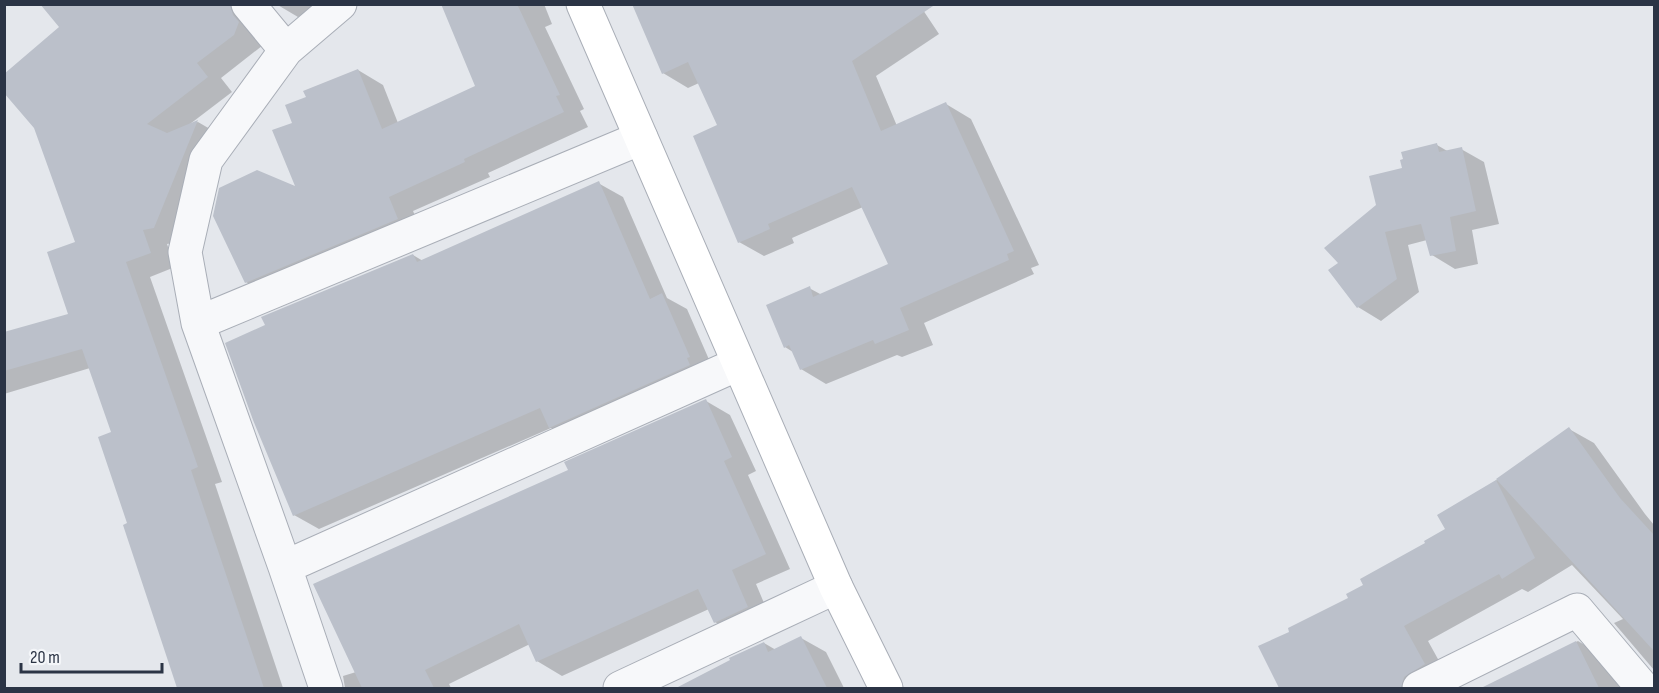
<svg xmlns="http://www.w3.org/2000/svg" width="1659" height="693" font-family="'Sofia Sans Condensed',sans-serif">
  <rect width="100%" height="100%" fill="#e4e7ec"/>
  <path fill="#0003" d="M55,4H260L267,42L221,78L232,92L190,124L198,122L222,136L179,242L167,244L175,267L150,277L222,482L215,484L283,688H180L125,526L129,524L113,433L90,368L4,394V333L70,315L77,243L62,27Z
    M276,4H331L314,20L303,14L298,17Z
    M442,4H544L552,24L545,27L584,109L580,111L588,127L488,173L490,177L413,211L423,233L271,297L246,282L297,189L294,124L308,97L358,70L383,85L398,123L477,87Z
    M919,4L939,34L876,76L897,126L946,104L971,119L1039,265L1031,268L1034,274L924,323L933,345L902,357L897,355L826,384L801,369L793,352L785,347L809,288L822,295L890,265L863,207L792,238L794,243L764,256L739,242L719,126L699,83L688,88L663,73L637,13Z
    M1437,145L1449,152L1461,149L1484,162L1499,224L1472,230L1478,264L1455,269L1432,255L1427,240L1408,245L1419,292L1381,321L1358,307L1330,270L1340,263L1404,169Z
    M598,183L623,197L667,298L687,309L714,371L575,441L551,428L319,529L294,515L413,255L423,261Z
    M706,401L730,415L756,471L748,475L790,569L756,584L772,622L740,637L715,622L709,609L562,676L537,661L530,644L449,684L451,688H345L343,676L356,672L570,471Z
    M1569,429L1594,443L1645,514L1654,525V670L1614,623L1623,619L1572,565L1528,592L1522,589L1428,641L1449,679L1433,688H1280L1260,647L1291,632L1350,599L1365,585L1447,529L1484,489Z
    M801,638L826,652L844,688H678L764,643L776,650Z
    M1578,641L1603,656L1630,688H1492L1534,667L1532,664Z"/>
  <path fill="#bbc0ca" d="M40,4H230L233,15L239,22L234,35L197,63L208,77L147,124L167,133L198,120L154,228L143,230L151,253L126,262L198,467L191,470L264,688H177L123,525L127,523L98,437L111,432L82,349L4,371V332L68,314L47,252L75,242L34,128L4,93V74L59,27Z
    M441,4H517L560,95L556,96L564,112L464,159L465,162L389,197L398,219L245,283L213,216L219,188L257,170L295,186L272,130L292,123L285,105L306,97L303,91L358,69L382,129L475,86Z
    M632,4H936L852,61L881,131L946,102L1014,251L1007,254L1009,260L900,308L909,330L875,344L873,340L800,370L789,345L784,348L766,305L810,286L813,297L888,264L852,187L768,224L770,229L738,243L693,136L717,125L688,62L662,74Z
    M1437,143L1439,152L1462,147L1476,211L1450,217L1456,251L1430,256L1421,224L1385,232L1397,279L1357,308L1328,270L1338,263L1324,248L1376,205L1369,176L1402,168L1400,160L1403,159L1401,152Z
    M599,181L650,299L662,293L690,357L687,358L690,365L549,428L540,408L293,516L253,420L225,343L265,325L261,317L413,254L417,262Z
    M706,399L732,457L724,461L766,554L732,570L748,607L714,623L698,589L536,662L519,624L425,670L434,688H362L313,584L568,470L564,462Z
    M1569,427L1620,498L1654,535V651L1496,479Z
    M1496,480L1535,558L1502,579L1499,574L1404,626L1425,664L1404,677L1401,688H1279L1258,646L1289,632L1288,628L1348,598L1346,594L1363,585L1360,579L1425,543L1424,541L1445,529L1437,515Z
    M801,636L827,688H676L730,660L729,658L764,642L768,652Z
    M1576,641L1599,688H1481Z"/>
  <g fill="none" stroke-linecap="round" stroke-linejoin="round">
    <g stroke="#a9aeb7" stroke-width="35">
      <path id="street" d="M248,4L286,50
        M198,323L641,138
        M285,567L738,364
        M326,688L285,567L198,323L185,252L206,160L286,50L340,4
        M620,688L836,587
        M1419,688L1577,610L1643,688"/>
    </g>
    <g stroke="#a9aeb7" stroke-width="35">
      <path id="secondary" d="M583,4L836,587L886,688"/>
    </g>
    <use href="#street" stroke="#f7f8fa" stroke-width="33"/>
    <use href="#secondary" stroke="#fff" stroke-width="33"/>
  </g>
  <rect width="1659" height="693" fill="none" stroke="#2b3445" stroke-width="12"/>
  <path d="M21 663v9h141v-9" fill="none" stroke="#2b3445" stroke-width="3"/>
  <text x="30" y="663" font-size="18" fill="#2b3445" stroke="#f4f6f9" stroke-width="4.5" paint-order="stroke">20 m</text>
</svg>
